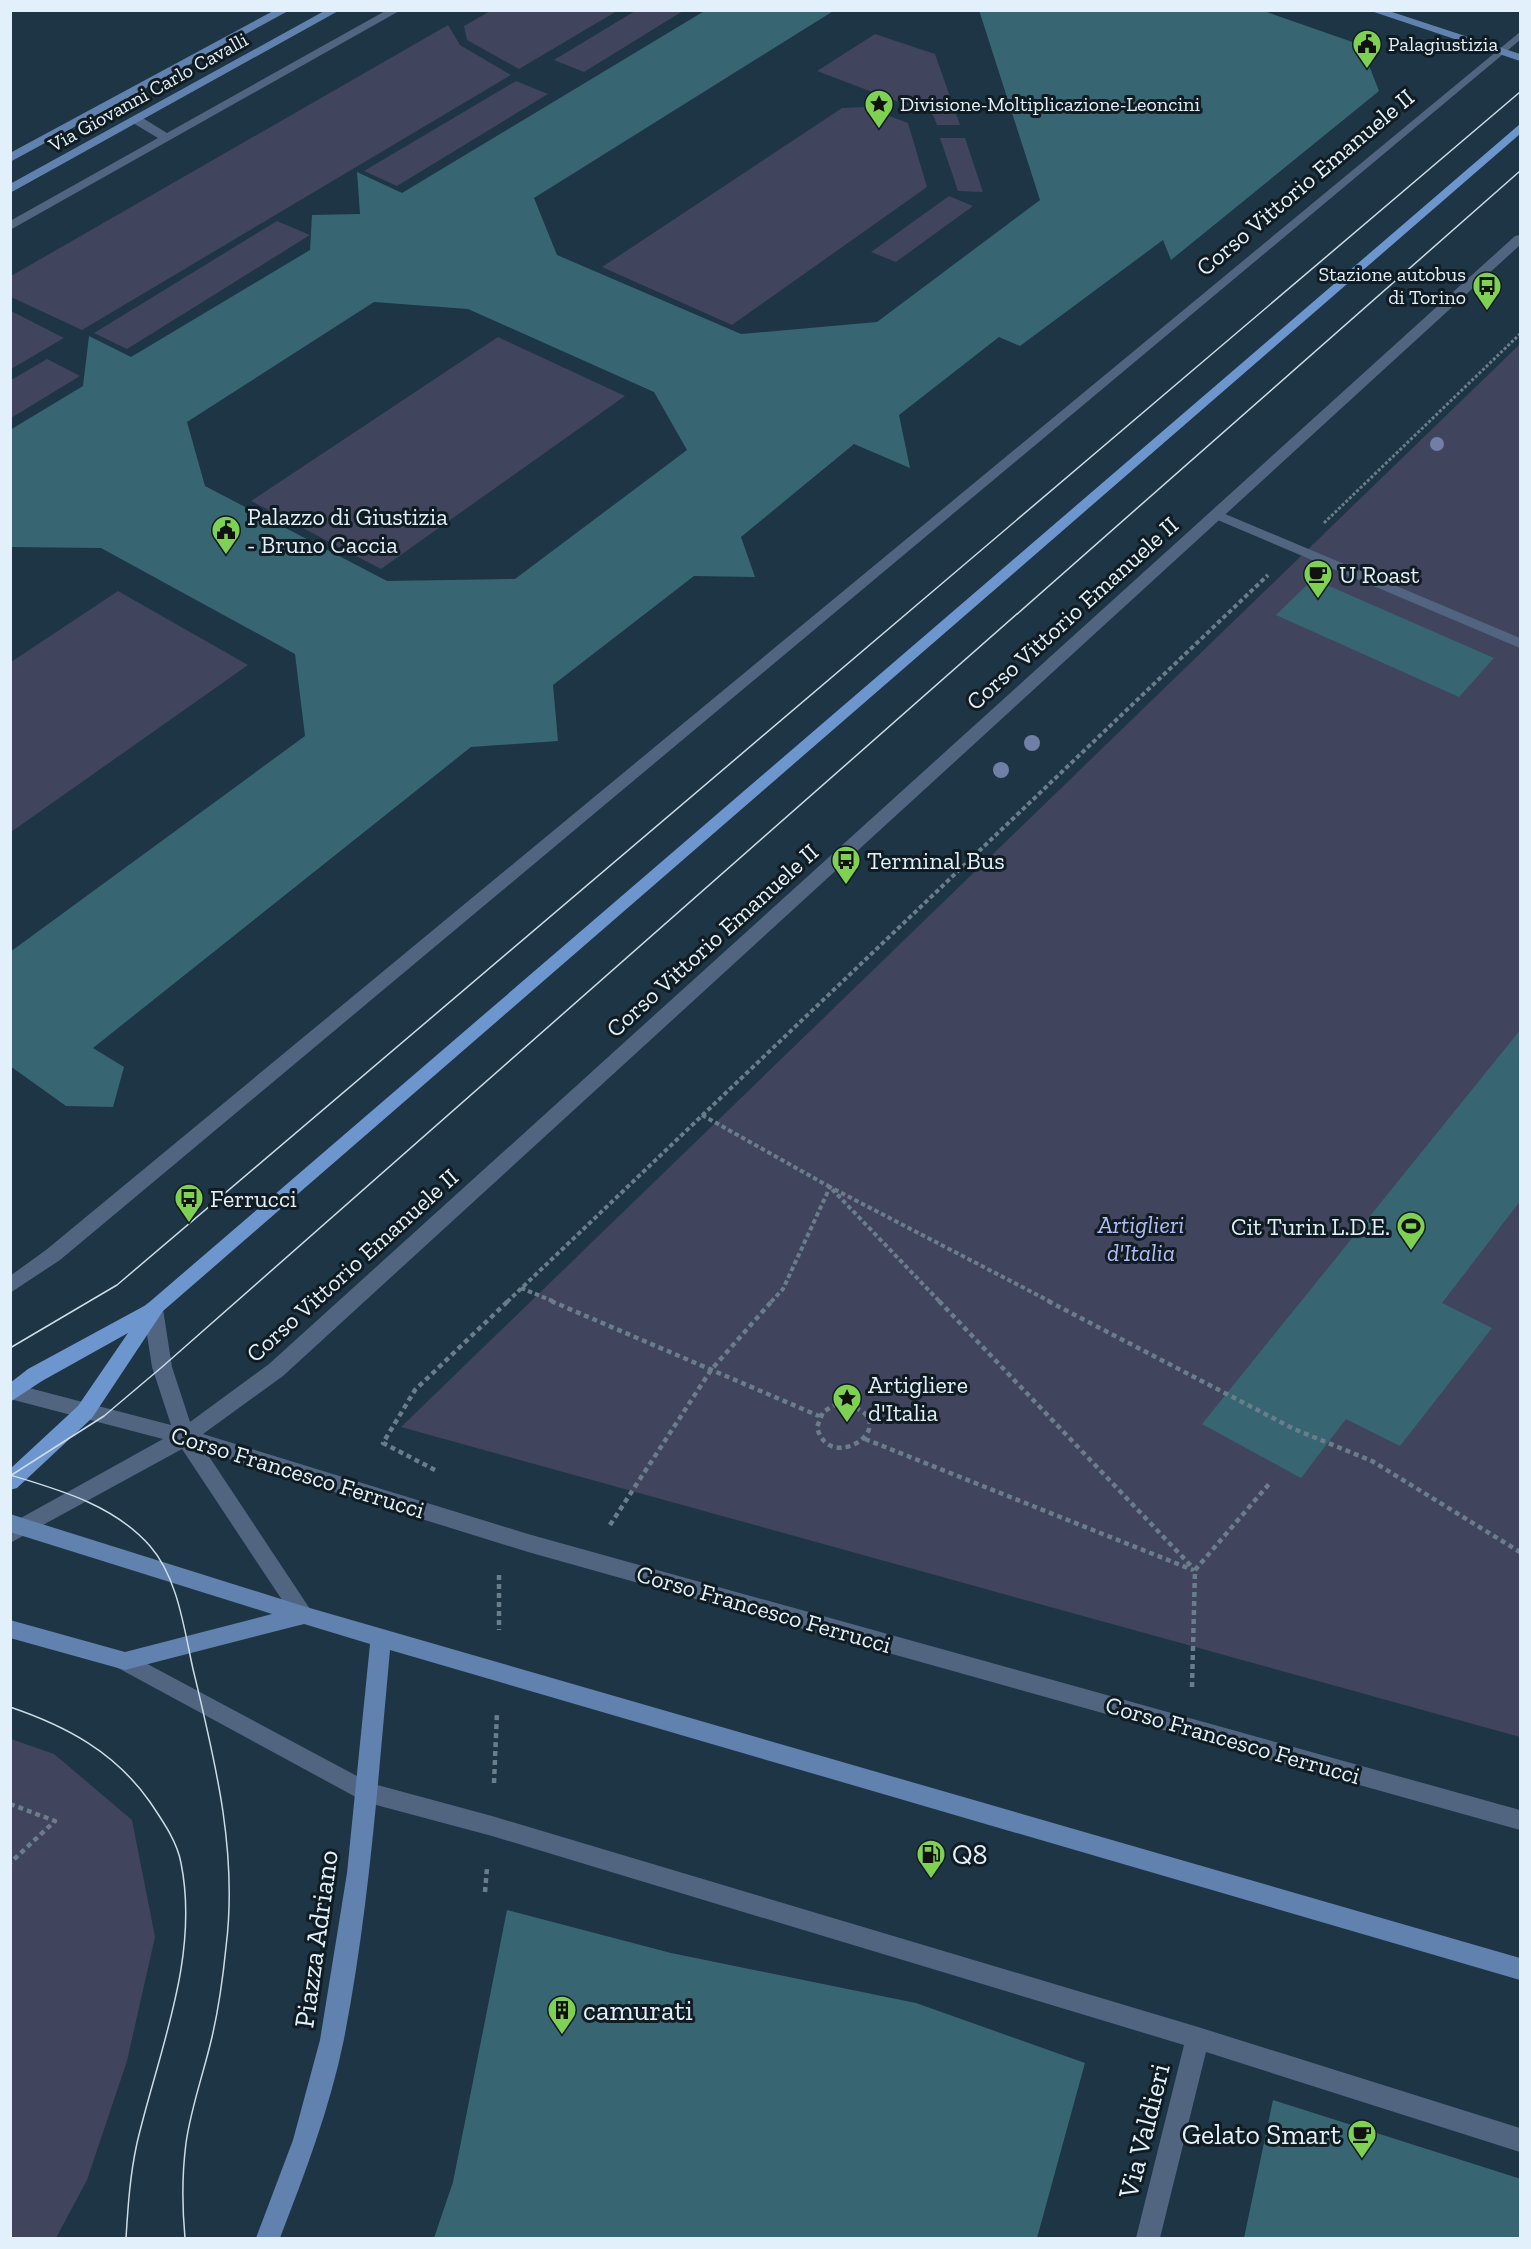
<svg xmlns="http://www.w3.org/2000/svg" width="1531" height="2249" font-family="'Zilla Slab',serif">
  <rect width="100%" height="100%" fill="#1d3544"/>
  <path fill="#40445c" d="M492,10H617V11L519,69L467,40L464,26Z
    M635,11H683L584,72L554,60Z
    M448,25L460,45L511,75L82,330L11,297V276Z
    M875,34L935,54L960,125H937L933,115L817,71Z
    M516,81L548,94L397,186L364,171Z
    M865,107L908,123L927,187L732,325L602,267L842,108Z
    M940,138H965L983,192L958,191Z
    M949,196L973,206L896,262L871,252Z
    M277,221L310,235L127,349L94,333Z
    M10,311H11L64,338L11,369Z
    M498,337L625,396L381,569L251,501Z
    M1520,344V1737L401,1427Z
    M47,359L80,376L11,418V380Z
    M118,591L248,665L11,832V662Z
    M11,1739L54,1754L132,1820L155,1937L127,2061L87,2180L56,2238H11Z"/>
  <path fill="#376672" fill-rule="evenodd" d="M706,10H835L534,198L557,255L741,334L877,322L1040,200L979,10H1261L1361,45L1379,91L1171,260L1163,240L1020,346L999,337L899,415L910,468L854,444L741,537L755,577L694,576L553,685L558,741L471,747L93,1048L124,1067L113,1107L66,1106L10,1066V952L305,736L295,654L101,548L10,547V430L83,386L89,336L131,357L310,250L312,215L360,214L357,172L402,193ZM374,302L468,309L654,392L687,450L515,579L387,581L205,486L187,422Z
    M1313,579L1494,658L1459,697L1276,615Z
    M1521,1029V1200L1442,1303L1492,1328L1400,1446L1346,1419L1301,1478L1202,1424Z
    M507,1910L671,1953L916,2003L1085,2063L1037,2238H434L453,2182Z
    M1273,2100L1521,2179V2238H1244Z"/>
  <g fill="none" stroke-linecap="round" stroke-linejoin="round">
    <path stroke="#697d8b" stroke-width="3" stroke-dasharray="3 2" stroke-linecap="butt" d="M1324,523L1520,334"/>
    <path stroke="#697d8b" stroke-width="4" stroke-dasharray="4.5 3" stroke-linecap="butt" d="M702,1115L830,1187L940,1302
      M521,1288L555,1302
      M507,1302L1268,575
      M771,1302L783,1289L830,1187L1051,1302"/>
    <path stroke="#697d8b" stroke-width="4.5" stroke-dasharray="5 4" stroke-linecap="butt" d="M551,1301L819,1416
      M939,1301L1195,1570
      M1048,1301L1294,1429L1372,1461L1520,1552
      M838,1403C915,1416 830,1480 817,1427L823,1412Z
      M865,1439L1193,1570
      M435,1470L383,1443L415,1390L508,1301
      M610,1525L711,1370L772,1301
      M499,1575V1630
      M1192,1687L1195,1570L1269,1484
      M494,1783L497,1712
      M10,1804L55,1821L10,1863
      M485,1892L487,1868"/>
    <path fill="#516581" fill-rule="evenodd" d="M387,10H401L10,230V221L158,138L133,123V117H141L167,133Z
      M1218,511L1520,638V648L1213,518L1211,515L1213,512Z"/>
    <path fill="#516581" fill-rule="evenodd" d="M1520,32V40L60,1260L10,1293V1276L46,1250Z
      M1520,235V245L283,1376L203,1434L528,1534L1520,1810V1830L528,1552L206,1452L310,1609L313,1615L310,1621L303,1624L296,1621L182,1449L10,1543V1524L163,1439L10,1399V1383L171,1425L152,1367L143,1309L146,1304L153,1301L160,1304L163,1309L172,1367L190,1422L269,1364L1515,236Z
      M125,1652L370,1783L492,1816L1198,2027L1520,2128V2152L1206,2052L1160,2238H1136L1184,2045L492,1836L365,1802L118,1668L114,1661L118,1654Z"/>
    <path fill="#6181ae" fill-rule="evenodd" d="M275,10H290L10,162V153Z
      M326,10H340L10,193V184Z
      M1368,10H1386L1520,54V61Z
      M10,1514L303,1606L1520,1958V1980L390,1650C378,1780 369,1911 344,2039C330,2108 305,2173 280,2238H256L293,2140L320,2040L347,1873L370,1644L304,1624L125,1670L10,1638V1620L125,1652L272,1614L10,1532Z"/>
    <path fill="#6d96cf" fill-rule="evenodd" d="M1520,124V134L163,1311L92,1418L17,1488L10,1490V1469L78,1406L128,1333L42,1381L10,1402V1383L28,1369L146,1305Z"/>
    <path stroke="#ccdce6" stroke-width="1.5" d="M10,1348L117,1285L1520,92
      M10,1475C60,1490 114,1505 150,1546C178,1578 184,1629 193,1669C215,1761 238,1852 226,1947C223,1977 219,2007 212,2037C204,2072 191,2107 186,2143C182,2174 182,2206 185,2238
      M10,1476L104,1416L162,1367L1520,171
      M10,1707C66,1726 115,1752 150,1802C162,1820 177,1841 181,1863C200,1957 158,2053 137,2143C130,2175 128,2206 126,2238"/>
  </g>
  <g fill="#707fa6">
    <circle cx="1437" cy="444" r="7"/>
    <circle cx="1032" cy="743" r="8"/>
    <circle cx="1001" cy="770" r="8"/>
  </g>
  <defs>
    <g id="civic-pin" transform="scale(1.5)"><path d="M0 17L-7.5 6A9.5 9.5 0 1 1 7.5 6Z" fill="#7ed153" stroke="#111c22"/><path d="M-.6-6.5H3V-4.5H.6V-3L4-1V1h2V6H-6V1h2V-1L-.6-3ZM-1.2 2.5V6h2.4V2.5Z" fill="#111"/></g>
    <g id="sight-pin" transform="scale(1.5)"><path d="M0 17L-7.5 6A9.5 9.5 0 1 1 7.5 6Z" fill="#7ed153" stroke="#111c22"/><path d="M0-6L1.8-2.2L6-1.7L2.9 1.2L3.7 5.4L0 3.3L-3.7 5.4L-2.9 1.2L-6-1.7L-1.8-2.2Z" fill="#111"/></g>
    <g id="bus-pin" transform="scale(1.5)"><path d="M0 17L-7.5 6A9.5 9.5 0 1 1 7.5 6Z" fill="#7ed153" stroke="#111c22"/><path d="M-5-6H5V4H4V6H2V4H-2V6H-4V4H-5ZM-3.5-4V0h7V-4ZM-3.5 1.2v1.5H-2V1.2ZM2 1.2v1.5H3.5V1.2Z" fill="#111"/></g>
    <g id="cafe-pin" transform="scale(1.5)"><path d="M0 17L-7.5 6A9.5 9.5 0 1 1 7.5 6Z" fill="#7ed153" stroke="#111c22"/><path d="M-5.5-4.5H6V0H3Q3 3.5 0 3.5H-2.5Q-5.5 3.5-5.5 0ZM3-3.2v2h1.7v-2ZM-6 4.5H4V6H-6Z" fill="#111"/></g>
    <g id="stadium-pin" transform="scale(1.5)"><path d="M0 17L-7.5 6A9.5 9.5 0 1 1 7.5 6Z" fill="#7ed153" stroke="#111c22"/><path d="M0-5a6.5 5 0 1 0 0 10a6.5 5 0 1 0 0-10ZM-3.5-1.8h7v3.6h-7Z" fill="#111"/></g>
    <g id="fuel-pin" transform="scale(1.5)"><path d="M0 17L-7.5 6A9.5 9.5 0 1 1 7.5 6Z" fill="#7ed153" stroke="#111c22"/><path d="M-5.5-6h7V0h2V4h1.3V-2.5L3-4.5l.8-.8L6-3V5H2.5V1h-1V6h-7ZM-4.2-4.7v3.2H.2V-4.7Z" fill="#111"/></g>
    <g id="building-pin" transform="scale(1.5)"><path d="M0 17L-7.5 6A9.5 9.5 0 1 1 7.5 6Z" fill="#7ed153" stroke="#111c22"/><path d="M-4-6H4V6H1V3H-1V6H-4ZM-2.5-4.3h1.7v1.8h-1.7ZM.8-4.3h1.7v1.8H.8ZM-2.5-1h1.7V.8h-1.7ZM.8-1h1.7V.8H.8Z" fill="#111"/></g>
  </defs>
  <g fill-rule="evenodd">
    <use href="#civic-pin" x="1367" y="44"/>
    <use href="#sight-pin" x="879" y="104"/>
    <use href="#bus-pin" x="1487" y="286"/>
    <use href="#civic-pin" x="226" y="530"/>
    <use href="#cafe-pin" x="1318" y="574"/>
    <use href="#bus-pin" x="846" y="860"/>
    <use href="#bus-pin" x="189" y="1198"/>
    <use href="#stadium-pin" x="1411" y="1226"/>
    <use href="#sight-pin" x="847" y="1398"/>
    <use href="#fuel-pin" x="931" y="1854"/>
    <use href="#building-pin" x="562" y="2010"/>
    <use href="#cafe-pin" x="1362" y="2134"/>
  </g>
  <g text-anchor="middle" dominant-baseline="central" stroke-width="6" stroke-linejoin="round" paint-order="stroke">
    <g font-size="20" fill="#e1f0fa" stroke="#111c22" text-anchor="start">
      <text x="1388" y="44">Palagiustizia</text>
      <text x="900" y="104">Divisione-Moltiplicazione-Leoncini</text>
      <text x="1466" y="274" text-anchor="end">Stazione autobus<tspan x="1466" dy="23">di Torino</tspan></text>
    </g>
    <g font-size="20" fill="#e1f0fa" stroke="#111c22">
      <text transform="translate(148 92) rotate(-29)">Via Giovanni Carlo Cavalli</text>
    </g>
    <g font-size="24" fill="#e1f0fa" stroke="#111c22">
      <text transform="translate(1305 182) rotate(-40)">Corso Vittorio Emanuele II</text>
      <text transform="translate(1072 613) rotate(-42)">Corso Vittorio Emanuele II</text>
      <text transform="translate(712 940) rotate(-42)">Corso Vittorio Emanuele II</text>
      <text transform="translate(352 1265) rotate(-42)">Corso Vittorio Emanuele II</text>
      <text transform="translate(298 1472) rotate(17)">Corso Francesco Ferrucci</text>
      <text transform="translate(764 1609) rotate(16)">Corso Francesco Ferrucci</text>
      <text transform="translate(1233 1740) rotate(16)">Corso Francesco Ferrucci</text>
    </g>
    <g font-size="24" fill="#e1f0fa" stroke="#111c22" text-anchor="start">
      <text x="247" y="516">Palazzo di Giustizia<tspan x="247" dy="28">- Bruno Caccia</tspan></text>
      <text x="1339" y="574">U Roast</text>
      <text x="867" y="860">Terminal Bus</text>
      <text x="210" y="1198">Ferrucci</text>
      <text x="1390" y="1226" text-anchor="end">Cit Turin L.D.E.</text>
      <text x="868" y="1384">Artigliere<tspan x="868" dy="28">d'Italia</tspan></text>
    </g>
    <g font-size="24" font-style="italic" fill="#b3bcf7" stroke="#111c22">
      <text x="1141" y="1224">Artiglieri<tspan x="1141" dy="28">d'Italia</tspan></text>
    </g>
    <g font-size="28" fill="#e1f0fa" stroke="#111c22" text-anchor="start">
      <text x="952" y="1854">Q8</text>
      <text x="583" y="2010">camurati</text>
      <text x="1341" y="2134" text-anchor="end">Gelato Smart</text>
    </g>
    <g font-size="28" fill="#e1f0fa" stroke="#111c22">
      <text transform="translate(316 1939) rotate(-82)">Piazza Adriano</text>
      <text transform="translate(1144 2131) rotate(-76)">Via Valdieri</text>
    </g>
  </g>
  <rect width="1531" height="2249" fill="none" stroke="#e1f0fa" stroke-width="24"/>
</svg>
